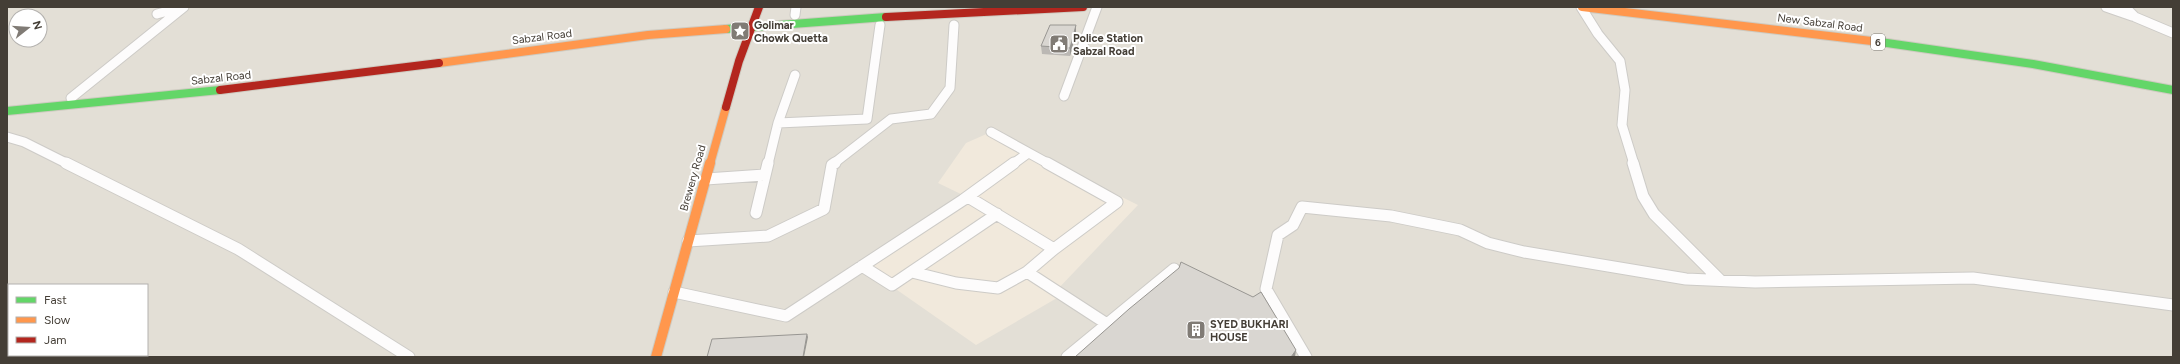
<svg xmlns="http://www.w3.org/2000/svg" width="2180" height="364" font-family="Figtree,sans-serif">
  <rect width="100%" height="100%" fill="#efede9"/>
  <path fill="#e3dfd6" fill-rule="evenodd" d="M7,7H2173V357H7ZM16,16H40V40H16ZM9,285H147V355H9Z"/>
  <path fill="#f1e9dc" d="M991,132L1138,205L1055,292L1057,298L976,345L867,269L967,197L938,183L966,143Z"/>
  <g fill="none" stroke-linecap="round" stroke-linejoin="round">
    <g stroke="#cdcbc7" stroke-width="11">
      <path id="street-far1" d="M1581,7L1598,34L1620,61L1625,90L1622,125L1634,164
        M2106,7L2132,16
        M2125,7L2135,17L2173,33
        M157,14L182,7
        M795,15L796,7
        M1064,96L1097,7
        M71,98L184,7
        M778,123L867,119L880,25
        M991,132L1049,164
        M7,137L24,142L68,164
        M768,164L778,123L795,75
        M833,164L891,119L931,114L950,88L954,25
        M1013,164L1028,153"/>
    </g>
    <g stroke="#cdcbc7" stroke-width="13">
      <path id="street" d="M66,163L238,249L409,357
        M1633,163L1643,196L1654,214L1720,280
        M706,179L765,175
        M968,197L1054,249
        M756,213L768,163
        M688,241L768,236L824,209L832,165L835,163
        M862,266L892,285L997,214
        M912,272L956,283L998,288L1027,272L1054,249L1117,202L1047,163
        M1027,272L1107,324
        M674,292L786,316L963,200L1014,163
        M1067,357L1174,269
        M1306,357L1266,289L1278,235L1293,225L1302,207L1391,216L1460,230L1488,243L1524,252L1686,279L1755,282L1973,278L2173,305"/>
    </g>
    <g stroke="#cecac0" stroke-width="10">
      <path id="fast" d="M726,29L886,17
        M1880,42L2033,64L2173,90
        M7,111L220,90"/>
    </g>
    <g stroke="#cecac0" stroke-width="10">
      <path id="slow-far1" d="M1582,7L1880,42
        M439,63L648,35L726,29
        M710,164L726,107"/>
    </g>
    <g stroke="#cecac0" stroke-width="12">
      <path id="slow" d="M656,357L710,163"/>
    </g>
    <g stroke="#cecac0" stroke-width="10">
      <path id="jam" d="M886,17L1083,7
        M220,90L439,63
        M726,107L739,61L759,7"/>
    </g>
    <use href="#street-far1" stroke="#fdfcfc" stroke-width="9"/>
    <use href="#street" stroke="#fdfcfc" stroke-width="11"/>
    <use href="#fast" stroke="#63d668" stroke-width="8"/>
    <use href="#slow-far1" stroke="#ff974d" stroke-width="8"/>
    <use href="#slow" stroke="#ff974d" stroke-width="10"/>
    <use href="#jam" stroke="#b3261e" stroke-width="8"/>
  </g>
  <path fill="#bbb8b4" d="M1076,25V33L1070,56L1042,54L1041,46Z"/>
  <path fill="#989692" d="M1076,25V33L1070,56V48Z
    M807,334L808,337L804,357H803Z
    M1296,350L1295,357H1291Z"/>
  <path fill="#d9d6d1" stroke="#989692" d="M1050,25H1076L1070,48L1041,46Z
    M1181,262L1253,297L1261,292L1296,350L1291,357H1075L1129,309L1179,268Z
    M807,334L803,357H707L712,339Z"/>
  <defs>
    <g id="sight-square" transform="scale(1)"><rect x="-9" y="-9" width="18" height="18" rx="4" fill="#807b75" stroke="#fff"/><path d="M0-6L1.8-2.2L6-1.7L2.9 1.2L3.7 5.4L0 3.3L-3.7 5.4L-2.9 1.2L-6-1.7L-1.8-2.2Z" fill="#fff"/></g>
    <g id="civic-square" transform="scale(1)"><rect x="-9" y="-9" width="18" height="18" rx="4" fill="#807b75" stroke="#fff"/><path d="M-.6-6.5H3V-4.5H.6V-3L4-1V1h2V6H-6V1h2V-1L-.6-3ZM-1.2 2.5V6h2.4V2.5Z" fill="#fff"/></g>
    <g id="building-square" transform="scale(1)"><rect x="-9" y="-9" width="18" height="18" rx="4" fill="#807b75" stroke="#fff"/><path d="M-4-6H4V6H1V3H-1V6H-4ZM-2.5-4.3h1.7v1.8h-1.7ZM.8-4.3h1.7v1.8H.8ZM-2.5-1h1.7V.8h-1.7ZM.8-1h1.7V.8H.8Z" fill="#fff"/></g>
  </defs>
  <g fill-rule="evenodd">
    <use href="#sight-square" x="740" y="31"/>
    <use href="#civic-square" x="1059" y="44"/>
    <use href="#building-square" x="1196" y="330"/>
  </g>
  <g text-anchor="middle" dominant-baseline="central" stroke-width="4" stroke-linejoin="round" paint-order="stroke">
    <rect fill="#fff" stroke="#7c7872" stroke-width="1" x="1871" y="34" width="14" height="16" rx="3"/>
    <g font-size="10" font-weight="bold" fill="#443e36">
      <text x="1878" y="42">6</text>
    </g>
    <g font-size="11" fill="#443e36" stroke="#fff">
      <text transform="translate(1820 23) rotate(7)">New Sabzal Road</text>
      <text transform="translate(542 37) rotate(-7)">Sabzal Road</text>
      <text transform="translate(221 78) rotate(-6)">Sabzal Road</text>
      <text transform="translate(693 178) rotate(-74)">Brewery Road</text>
    </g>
    <g font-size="11" font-weight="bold" fill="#443e36" stroke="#fff" text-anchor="start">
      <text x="754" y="25">Golimar<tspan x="754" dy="13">Chowk Quetta</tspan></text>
      <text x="1073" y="38">Police Station<tspan x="1073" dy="13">Sabzal Road</tspan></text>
      <text x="1210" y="324">SYED BUKHARI<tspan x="1210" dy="13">HOUSE</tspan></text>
    </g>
  </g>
  <rect width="2180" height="364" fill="none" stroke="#443e36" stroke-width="16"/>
  <rect x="8" y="284" width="140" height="72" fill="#ffffff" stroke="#b4b2af"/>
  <rect x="16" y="297" width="20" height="6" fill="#63d668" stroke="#b4b2af"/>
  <text x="44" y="304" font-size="12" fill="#443e36">Fast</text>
  <rect x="16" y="317" width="20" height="6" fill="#ff974d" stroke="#b4b2af"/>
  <text x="44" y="324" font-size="12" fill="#443e36">Slow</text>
  <rect x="16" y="337" width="20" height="6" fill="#b3261e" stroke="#b4b2af"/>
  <text x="44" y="344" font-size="12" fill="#443e36">Jam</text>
  <g transform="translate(28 28) rotate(73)"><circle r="19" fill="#ffffff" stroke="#b4b2af"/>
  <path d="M0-3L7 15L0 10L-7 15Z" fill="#807b75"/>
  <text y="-6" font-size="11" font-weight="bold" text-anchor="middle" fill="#443e36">N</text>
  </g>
</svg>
